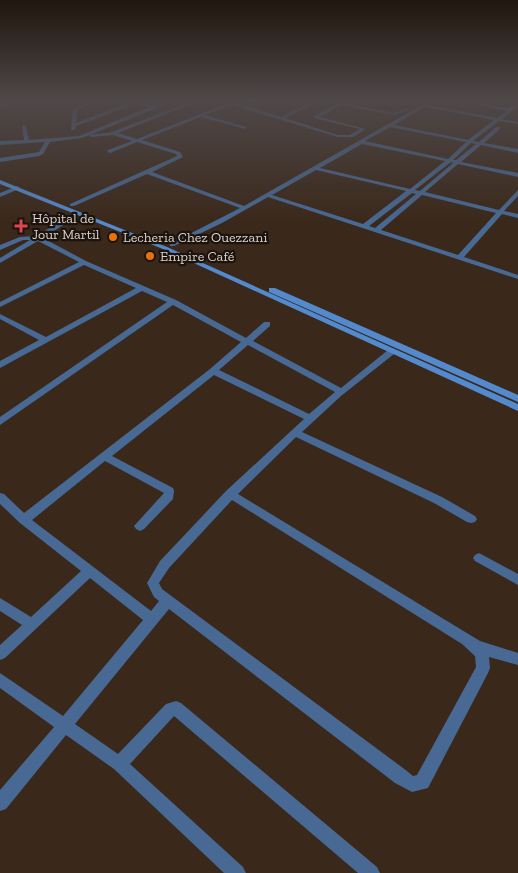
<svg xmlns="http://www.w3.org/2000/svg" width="518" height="873" font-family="'Zilla Slab',serif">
  <rect width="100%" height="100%" fill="#3a281a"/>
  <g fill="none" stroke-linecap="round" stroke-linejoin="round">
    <path fill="#476994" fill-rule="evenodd" d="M9,101H16L0,107V105Z
      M90,101H97L77,110L76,123L130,102L127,101C136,101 144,105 152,105C158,105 163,101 169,101L157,108L82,138L50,142L43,154L39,156L0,162V158L39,152L45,142L0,145V141L24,140L22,125L26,126L29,140L79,136L149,107L135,104L76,126L75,130H71L73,109Z
      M192,101H199L118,133L137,139L233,101L281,117L313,101H319L285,118L338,135H350L360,129L314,118V116L336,104L324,101H347L344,103L394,113L408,108L410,109L394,115L341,105L320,117L366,129L353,137H338L232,105L205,115L246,127V129L201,117L142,140L180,152L183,157L152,172L244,206L429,101H435L428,105L497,118L507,111L474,104L476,103L509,108L518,103V106L502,119L518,122V124L499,121L473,141L479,142L496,127H500V129L484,143L518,149V153L481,145L461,162L518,173V177L458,164L425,192L499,210L518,190V196L504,211L518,214V218L502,214L464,257L518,275V279L268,197L222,223L174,246H170V244L240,208L147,174L74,206H70V204L177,156L176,154L137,142L110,153L107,151L108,150L132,141L113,135L91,137L89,135L112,132ZM425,107L494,120L468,140L394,125ZM390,127L466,142L448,159L365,141ZM471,143L476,144L456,160H453ZM362,144L445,161L410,189L320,168ZM451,162L453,163L420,191L415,190ZM316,170L406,191L363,224L272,195ZM412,193L416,194L375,228L369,226ZM422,195L496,213L458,255L381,230Z
      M17,186L20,188L19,189L0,197V193Z
      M77,212L82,213L43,238L86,261L176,300L246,338L264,322H270V326L253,341L341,388L388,350H394L395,352L394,354L341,396L302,432L442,497L475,516L477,519L475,522L471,523L467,522L434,503L296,437L238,494L480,641L518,653V665L489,657L490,668L488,673L428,788L412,792L395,783L169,609L75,724L118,754L166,704L176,701L181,703L377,867L380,873H358L174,716L130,764L243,867L246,873H224L114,769L66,735L6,809L0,811V790L54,727L0,688V673L63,716L143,620L90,578L5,658L0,660V645L22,625L0,611V598L31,617L81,571L20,523L0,504V493L4,494L24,513L210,369L241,342L173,305L0,425V417L167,302L142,291L0,368V361L39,340L0,319V314L46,337L136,288L84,265L0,307V302L79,262L38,241L0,263V258L30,240H23L0,250V245L20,237L36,236ZM248,345L335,392L309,414L219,370ZM214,375L304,419L226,491L160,561L147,583L154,597L159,601L151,611L32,520L105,461L164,493L134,526L136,529L140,531L144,529L173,499L174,491L173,488L112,456ZM232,500L462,644L475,656L476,667L417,775L413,776L407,771L162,589L159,583L169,568Z
      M479,553L518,574V585L475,561L473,558L475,555Z"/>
    <path fill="#538ace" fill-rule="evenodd" d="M0,180L167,247L518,404V411L163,249L0,184Z
      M269,288H275L518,395V402L269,292Z"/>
  </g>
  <linearGradient id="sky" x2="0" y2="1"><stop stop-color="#20160e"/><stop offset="0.45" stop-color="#4f4849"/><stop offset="1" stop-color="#4f4849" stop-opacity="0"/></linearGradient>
  <rect width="518" height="223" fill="url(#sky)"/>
  <path fill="#e0444e" stroke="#1b130d" stroke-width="2" d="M18.5 218.5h5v5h5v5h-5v5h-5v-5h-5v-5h5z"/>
  <g fill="#e8710a" stroke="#1b130d" stroke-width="2">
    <circle cx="113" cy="237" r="5"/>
    <circle cx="150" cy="256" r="5"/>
  </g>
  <g text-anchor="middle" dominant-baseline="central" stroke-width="4.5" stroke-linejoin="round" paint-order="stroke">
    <g font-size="14" fill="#ded2ca" stroke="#1b130d" text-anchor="start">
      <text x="32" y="218">Hôpital de<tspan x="32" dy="16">Jour Martil</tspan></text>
      <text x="123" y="237">Lecheria Chez Ouezzani</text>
      <text x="160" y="256">Empire Café</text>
    </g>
  </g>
</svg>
